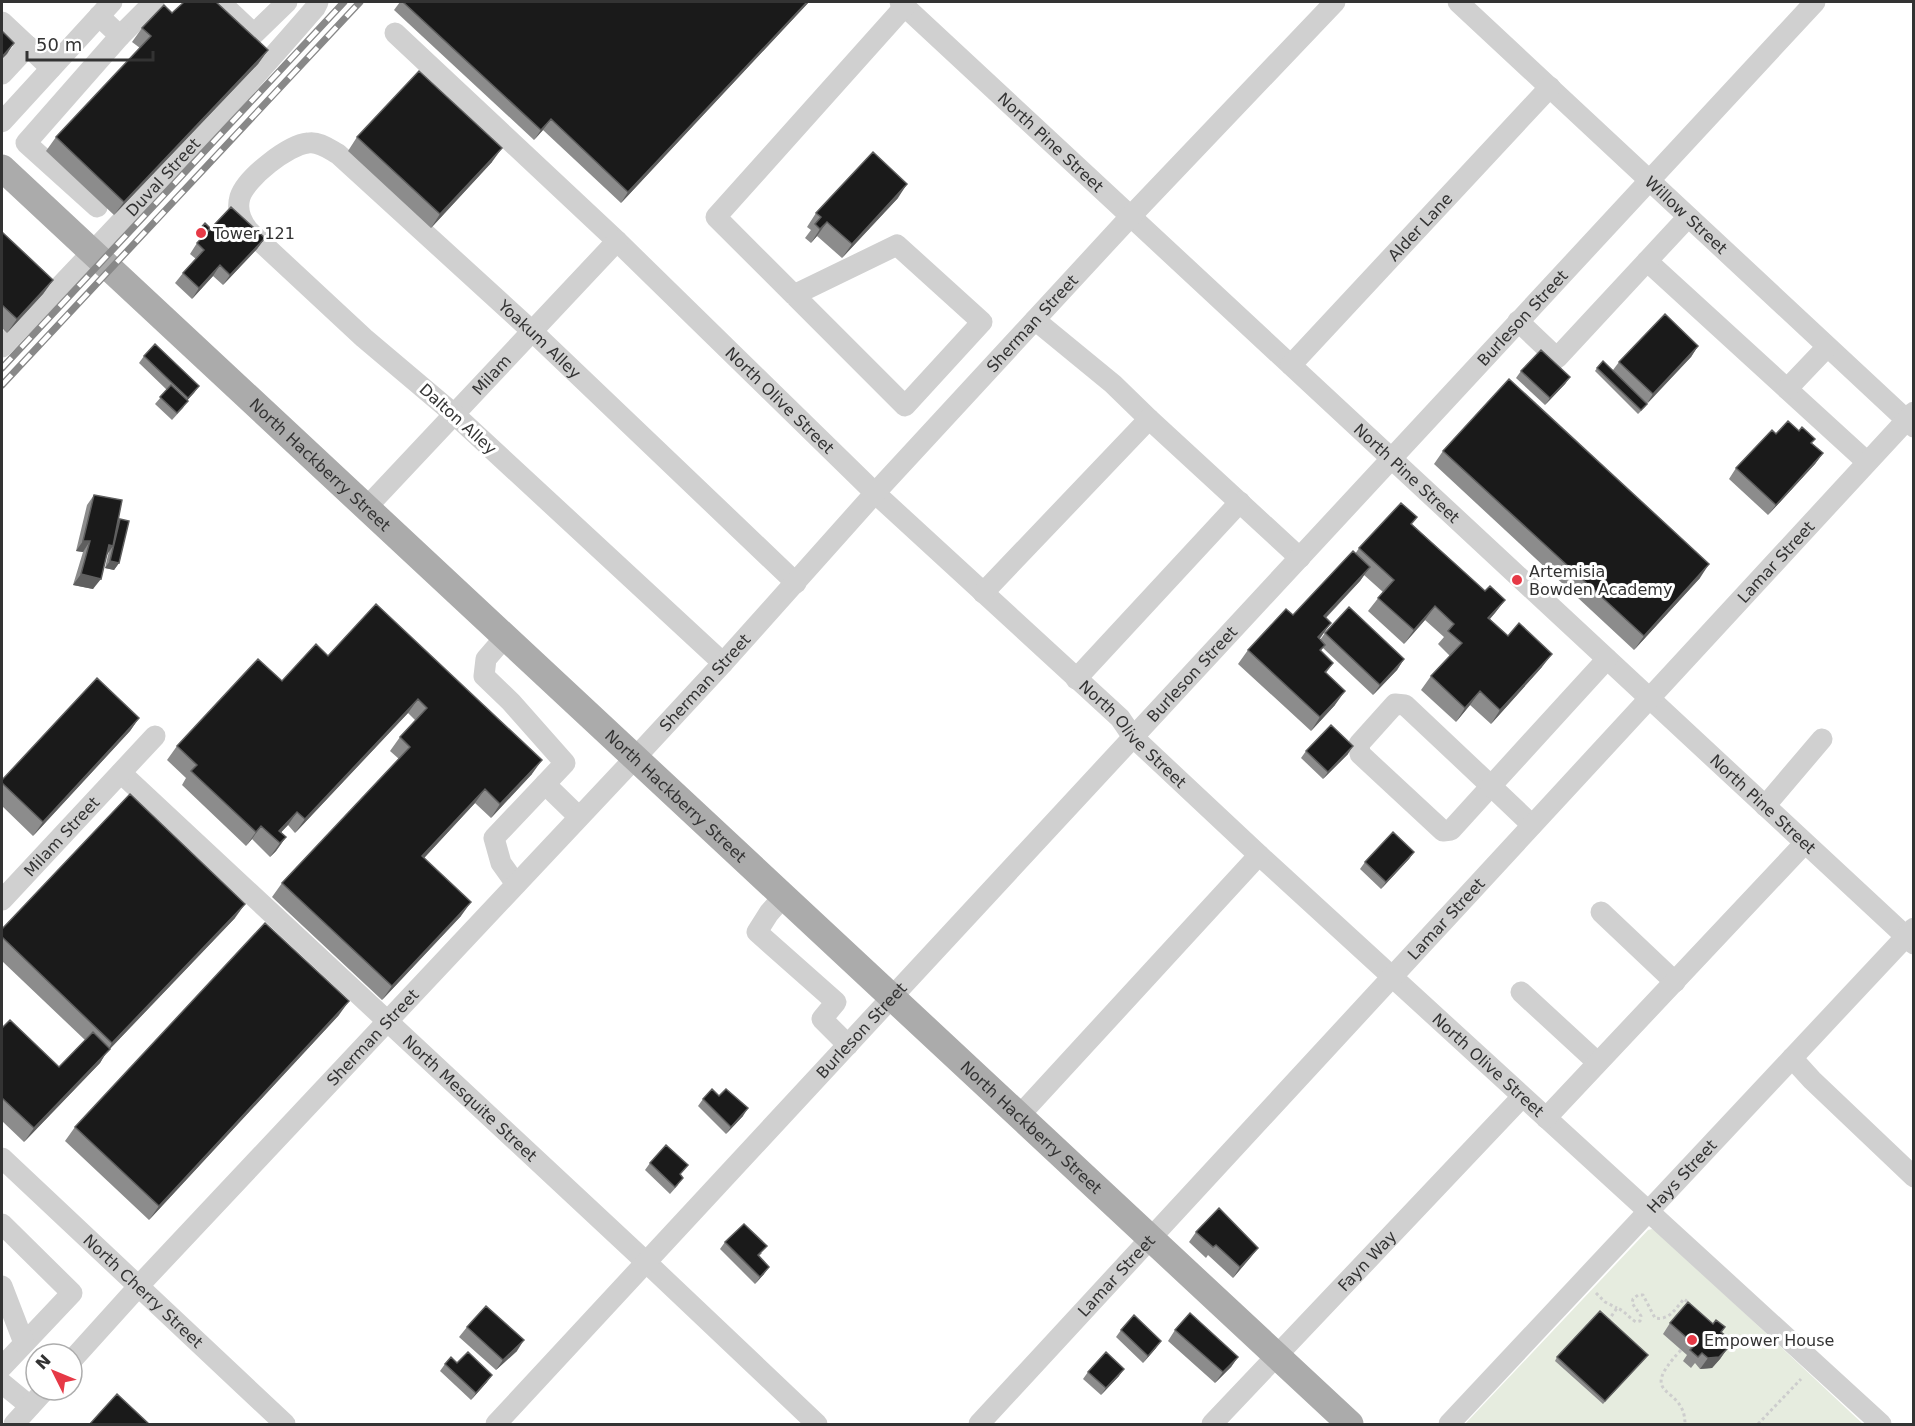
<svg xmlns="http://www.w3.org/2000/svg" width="1915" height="1426" font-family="'DejaVu Sans',sans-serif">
  <rect width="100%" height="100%" fill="#fff"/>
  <path fill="#e6ecdf" d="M1652,1229L1657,1231L1863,1424H1465L1648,1230Z"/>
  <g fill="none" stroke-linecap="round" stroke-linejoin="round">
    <path stroke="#cdcdcd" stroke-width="3" stroke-dasharray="3 3" stroke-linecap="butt" d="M1596,1293L1605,1302L1617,1308
      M1608,1321L1617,1308C1625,1311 1628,1317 1636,1322L1640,1321L1641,1316L1632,1303L1633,1299L1638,1295H1643L1655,1318C1669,1321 1676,1308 1684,1299L1690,1304
      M1681,1350C1634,1400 1685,1383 1685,1424
      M1758,1424L1801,1379"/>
    <g stroke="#d0d0d0" stroke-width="21">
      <path d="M220,2L254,34L287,2"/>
      <path id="s1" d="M900,2L1914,944"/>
      <path id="s2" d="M1458,2L1914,427"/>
      <path d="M2,22L51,68"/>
      <path id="s3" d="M395,33L617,241L875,493L1120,718L1133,737L1259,855L1881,1424"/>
      <path d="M120,36L154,2"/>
      <path d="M2,74L28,46"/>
      <path d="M2,122L112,2"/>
      <path d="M97,207L26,143L120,36L99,16"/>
      <path d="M1647,261L1867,462"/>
      <path d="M794,295L897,245L982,322L905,406L716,217L905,6"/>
      <path d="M1035,320L1113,384L1149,419"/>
      <path d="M1518,321L1557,358L1688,217"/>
      <path id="s4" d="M2,347C108,236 214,125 315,8L318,2"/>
      <path id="s5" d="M1291,365L1550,87"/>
      <path d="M1787,389L1827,347"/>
      <path id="s6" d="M366,508L617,241"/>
      <path d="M983,593L1149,419L1300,558"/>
      <path d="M505,637L486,659L484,676L511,702L565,763L494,838L501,863L516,884"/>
      <path id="s7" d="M723,663L454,414L364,338L250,232C241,222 236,211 240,197C246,178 288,145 308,143C319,141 329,149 338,154L533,332L796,583"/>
      <path d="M1076,679L1240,502"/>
      <path d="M1395,704L1405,705L1491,786L1451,830L1443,831L1360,754L1359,744Z"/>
      <path id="s8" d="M121,773L646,1262L817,1424"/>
      <path d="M545,784L579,817"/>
      <path d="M1765,806L1822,739"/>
      <path d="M1532,825L1491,786L1607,659"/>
      <path d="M783,897L769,913L757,932L836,1002L822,1019L848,1045"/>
      <path id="s9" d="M2,900L155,736"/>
      <path d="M1601,912L1675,982"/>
      <path d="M1521,992L1597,1062"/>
      <path d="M1792,1058L1812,1080L1914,1177"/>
      <path d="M1019,1116L1259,855"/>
      <path d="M1546,1118L1804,844"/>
      <path id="s10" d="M2,1158L285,1424"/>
      <path d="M2,1224L72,1293L2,1367"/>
      <path d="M2,1286L24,1343"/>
      <path id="s11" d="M72,1360L147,1277L635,758L723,663L875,493L1130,217L1335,2"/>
      <path d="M2,1383L30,1406"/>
      <path d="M14,1424L45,1390"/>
      <path id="s12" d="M496,1424L1815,2"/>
      <path id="s13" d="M979,1424L1914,412"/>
      <path id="s14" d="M1212,1424L1522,1097"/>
      <path id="s15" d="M1449,1424L1914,928"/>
    </g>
    <path stroke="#ababab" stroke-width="27" id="s16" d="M2,168L1350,1424"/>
    <g stroke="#888" stroke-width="7">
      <path id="rail" d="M2,368L344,2
        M2,385L360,2"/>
    </g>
    <use href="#rail" stroke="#fff" stroke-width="4.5" stroke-dasharray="14" stroke-linecap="butt"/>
  </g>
  <path fill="#8c8c8c" d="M400,2H809L621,203L543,130L534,140L394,10Z
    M172,13L268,50L258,64L114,215L46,151L56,137L140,48L132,42L142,28Z
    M357,137L492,162L431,228L348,151Z
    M898,198L842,258L817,236L811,243L805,238L811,230L807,227L816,213Z
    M198,231L207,232L200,239L195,234Z
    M2,232L53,280L43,294L7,333L2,328Z
    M265,238L257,249L223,285L213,276L192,299L175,283L183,273L196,259L190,254L197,243Z
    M1698,346L1691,357L1647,403L1645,407L1638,414L1595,371L1597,368L1613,370L1619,362Z
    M144,356L199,386L187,400L183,408L172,420L155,404L167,390L139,363Z
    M1521,371L1570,377L1565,384L1545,405L1516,378Z
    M1776,434L1812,443L1823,453L1815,464L1768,515L1729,479L1736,468Z
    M1443,451L1700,578L1634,650L1434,464Z
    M94,495L118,521L120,519L119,563L114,570L105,568L109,551L107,555L93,589L73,585L83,552L76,551L87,505Z
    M1412,524L1485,591L1505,600L1490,619L1542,667L1491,724L1470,705L1456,722L1421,690L1431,676L1450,656L1438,644L1444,637L1425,620L1404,644L1368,611L1383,592L1364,575L1360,581L1326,618L1321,637L1319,639L1320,640L1325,633L1404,659L1397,670L1373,695L1323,648L1321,651L1333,663L1326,673L1335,705L1311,731L1238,664L1248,650L1293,615L1355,554L1359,548Z
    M376,604L532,774L491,818L475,803L424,858L461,916L382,1000L272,897L282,883L399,759L390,751L400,737L416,721L408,713L295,833L288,825L281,832L286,837L276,851L270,857L252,839L246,846L182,785L186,778L167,760L177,746L282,681L328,656Z
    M139,718L130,731L33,836L2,806V780Z
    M1306,751L1348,754L1323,779L1301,758Z
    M1414,852L1409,859L1381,889L1360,869L1365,862Z
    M235,918L106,1053L100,1063L24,1142L2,1121V1028L59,1067L85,1040L2,961V929Z
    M339,1015L149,1220L65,1141L75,1127Z
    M719,1096L743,1116L726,1134L698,1106L703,1099Z
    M650,1163L680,1175L678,1185L670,1194L645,1170Z
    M1196,1232L1258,1248L1250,1258L1233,1278L1208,1255L1206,1258L1189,1242Z
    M725,1242L762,1253L759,1256L764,1274L755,1284L720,1249Z
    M1670,1323L1721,1332L1727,1349L1720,1359L1712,1368L1700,1369L1695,1363L1691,1368L1683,1361L1687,1355L1663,1334Z
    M467,1327L517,1351L496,1370L459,1337Z
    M1121,1330L1156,1348L1143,1363L1116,1337Z
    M1175,1330L1238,1357L1231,1367L1215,1383L1168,1341Z
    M1648,1355L1603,1404L1555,1361L1557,1357Z
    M457,1363L487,1382L471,1400L440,1371L445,1364Z
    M1088,1372L1119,1376L1101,1395L1083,1379Z"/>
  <path fill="#5f5f5f" d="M807,2H809L621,203L628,192Z
    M14,43L7,54L2,59V57Z
    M268,50L258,64L114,215L124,202Z
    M551,119L543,130L534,140L541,130Z
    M502,148L492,162L431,228L440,214Z
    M907,184L898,198L842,258L852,244Z
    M827,222L817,236L811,243L820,229Z
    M265,238L257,249L223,285L230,275Z
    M220,265L213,276L192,299L199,288Z
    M53,280L43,294L7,333L17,319Z
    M1698,346L1691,357L1646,405L1653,394Z
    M1570,377L1565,384L1545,405L1550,398Z
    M199,386L194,393L183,405L188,398Z
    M1823,453L1815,464L1768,515L1776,505Z
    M83,541H90L83,552L76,551Z
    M109,545L113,546L106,556Z
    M110,561L119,563L114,570L105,568Z
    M1709,564L1700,578L1634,650L1644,636Z
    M1370,567L1360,581L1314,630L1324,616Z
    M81,574L101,579L93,589L73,585Z
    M1505,600L1495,613L1478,632L1488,618Z
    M1435,606L1425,620L1404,644L1414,630Z
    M1331,623L1321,637L1308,651L1318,637Z
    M1552,654L1542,667L1491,724L1500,710Z
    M1404,659L1397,670L1373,695L1380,685Z
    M1345,691L1335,705L1311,731L1320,717Z
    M1480,691L1470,705L1456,722L1465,708Z
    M418,699L408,713L295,833L305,819Z
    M139,718L130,731L33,836L43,822Z
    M1353,746L1348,754L1323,779L1328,772Z
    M542,760L532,774L491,818L500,804Z
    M485,789L475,803L413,870L422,856Z
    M297,812L288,825L275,839L279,831Z
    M261,826L252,839L246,846L256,832Z
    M286,837L276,851L270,857L280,843Z
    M1414,852L1409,859L1381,889L1386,882Z
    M471,902L461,916L382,1000L392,986Z
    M245,904L235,918L106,1053L100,1063L24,1142L34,1128L106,1053L112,1043Z
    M349,1001L339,1015L149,1220L159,1206Z
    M748,1108L743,1116L726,1134L731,1127Z
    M1258,1248L1250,1258L1233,1278L1240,1267Z
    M769,1267L764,1274L755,1284L760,1277Z
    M524,1340L517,1351L496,1370L503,1360Z
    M1161,1341L1156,1348L1143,1363L1148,1356Z
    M1727,1349L1720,1359L1712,1368L1700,1369L1708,1358Z
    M1238,1357L1231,1367L1215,1383L1223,1372Z
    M1124,1369L1119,1376L1101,1395L1106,1388Z
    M492,1375L487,1382L471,1400L476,1393Z"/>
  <path fill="#1a1a1a" stroke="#5f5f5f" stroke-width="1.5" d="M184,2H216L268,50L124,202L56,137L151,36L142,28L164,5L172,13Z
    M403,2H807L628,192L551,119L541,130Z
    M2,31L14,43L2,57Z
    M419,71L502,148L440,214L357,137Z
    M873,152L907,184L852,244L827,222L820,229L815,224L821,217L816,213Z
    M231,207L265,238L230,275L220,265L199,288L183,273L204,250L197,243Z
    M205,223L210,228L203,235L198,231Z
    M2,232L53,280L17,319L2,305Z
    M1665,314L1698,346L1653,394L1619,362Z
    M155,344L199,386L188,398L144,356Z
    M1541,350L1570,377L1550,398L1521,371Z
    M1603,361L1647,404L1641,410L1597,368Z
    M1509,379L1709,564L1644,636L1443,451Z
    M171,385L188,401L177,413L160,397Z
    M1788,421L1799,431L1802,427L1815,439L1811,443L1823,453L1776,505L1736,468L1772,430L1776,434Z
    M94,495L122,500L113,546L109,545L101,579L81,574L90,541H83Z
    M1401,503L1417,517L1411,524L1485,591L1490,586L1505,600L1488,618L1508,636L1519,623L1552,654L1500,710L1480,691L1465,708L1431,676L1462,643L1448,631L1454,624L1435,606L1414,630L1378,598L1394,580L1359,548Z
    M120,519L129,521L119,563L110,561Z
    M1353,551L1370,567L1324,616L1331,623L1318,637L1325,645L1320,650L1333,663L1325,672L1345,691L1320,717L1248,650L1286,609L1293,615Z
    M376,604L542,760L500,804L485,789L422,856L471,902L392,986L282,883L410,747L400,737L427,708L418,699L305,819L297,812L279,831L286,837L280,843L261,826L256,832L191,771L197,765L177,746L258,659L282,681L316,644L328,656Z
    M1349,607L1404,659L1380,685L1325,633Z
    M97,678L139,718L43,822L2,783V780Z
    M1331,725L1353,746L1328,772L1306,751Z
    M130,794L245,904L112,1043L2,937V929Z
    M1393,832L1414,852L1386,882L1365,862Z
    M265,923L349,1001L159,1206L75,1127Z
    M10,1020L59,1067L93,1032L110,1049L34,1128L2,1098V1028Z
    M712,1089L719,1096L726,1089L748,1108L731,1127L703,1099Z
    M666,1145L688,1165L680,1174L683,1178L675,1187L650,1163Z
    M1219,1208L1258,1248L1240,1267L1216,1245L1213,1247L1196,1232Z
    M744,1224L767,1246L758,1255L769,1267L760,1277L725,1242Z
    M1688,1302L1713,1324L1716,1320L1725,1327L1721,1332L1727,1337V1349L1719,1357L1708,1358L1702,1353L1698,1357L1690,1350L1695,1345L1670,1323Z
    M486,1306L524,1340L503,1360L467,1327Z
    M1600,1311L1648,1355L1605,1401L1557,1357Z
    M1190,1313L1238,1357L1223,1372L1175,1330Z
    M1134,1315L1161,1341L1148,1356L1121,1330Z
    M468,1352L492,1375L476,1393L445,1364L451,1357L457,1363Z
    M1106,1352L1124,1369L1106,1388L1088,1372Z
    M117,1394L150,1425H89Z"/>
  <g fill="#e63946" stroke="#fff" stroke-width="2">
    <circle cx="201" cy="233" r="6"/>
    <circle cx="1517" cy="580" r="6"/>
    <circle cx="1692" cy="1340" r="6"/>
  </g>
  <g text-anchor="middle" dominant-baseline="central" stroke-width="6" stroke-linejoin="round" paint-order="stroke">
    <g font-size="16" fill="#333" stroke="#fff">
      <text stroke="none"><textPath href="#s1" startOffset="206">North Pine Street</textPath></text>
      <text stroke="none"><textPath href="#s4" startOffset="234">Duval Street</textPath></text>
      <text stroke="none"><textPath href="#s2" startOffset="312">Willow Street</textPath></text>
      <text stroke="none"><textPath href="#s5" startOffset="189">Alder Lane</textPath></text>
      <text stroke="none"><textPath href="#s12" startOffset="1509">Burleson Street</textPath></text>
      <text stroke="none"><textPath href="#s11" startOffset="1413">Sherman Street</textPath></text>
      <text stroke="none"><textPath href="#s7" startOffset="1074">Yoakum Alley</textPath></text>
      <text stroke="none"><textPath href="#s6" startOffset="183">Milam</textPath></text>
      <text stroke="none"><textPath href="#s3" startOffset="532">North Olive Street</textPath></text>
      <text transform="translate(458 419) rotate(42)">Dalton Alley</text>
      <text stroke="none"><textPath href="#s16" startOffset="435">North Hackberry Street</textPath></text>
      <text stroke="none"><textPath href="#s1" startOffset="692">North Pine Street</textPath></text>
      <text stroke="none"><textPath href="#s13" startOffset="1174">Lamar Street</textPath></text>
      <text stroke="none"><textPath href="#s12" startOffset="1023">Burleson Street</textPath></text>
      <text stroke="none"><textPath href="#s11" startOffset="927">Sherman Street</textPath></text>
      <text stroke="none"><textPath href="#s3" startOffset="1018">North Olive Street</textPath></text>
      <text stroke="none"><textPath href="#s16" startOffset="921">North Hackberry Street</textPath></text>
      <text stroke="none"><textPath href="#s1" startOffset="1178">North Pine Street</textPath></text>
      <text stroke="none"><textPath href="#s9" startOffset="87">Milam Street</textPath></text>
      <text stroke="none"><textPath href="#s13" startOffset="688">Lamar Street</textPath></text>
      <text stroke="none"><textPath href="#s12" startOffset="537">Burleson Street</textPath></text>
      <text stroke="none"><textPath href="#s11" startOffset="441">Sherman Street</textPath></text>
      <text stroke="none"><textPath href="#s3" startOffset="1504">North Olive Street</textPath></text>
      <text stroke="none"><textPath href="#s8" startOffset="477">North Mesquite Street</textPath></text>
      <text stroke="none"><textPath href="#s16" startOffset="1407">North Hackberry Street</textPath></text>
      <text stroke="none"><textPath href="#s15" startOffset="340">Hays Street</textPath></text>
      <text stroke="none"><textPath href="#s14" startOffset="225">Fayn Way</textPath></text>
      <text stroke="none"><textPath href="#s13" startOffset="202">Lamar Street</textPath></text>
      <text stroke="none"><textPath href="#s10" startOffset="194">North Cherry Street</textPath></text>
    </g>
    <g font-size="16" fill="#333" stroke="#fff" text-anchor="start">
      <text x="213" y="233">Tower 121</text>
      <text x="1529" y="571">Artemisia<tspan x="1529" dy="18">Bowden Academy</tspan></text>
      <text x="1704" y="1340">Empower House</text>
    </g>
  </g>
  <rect width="1915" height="1426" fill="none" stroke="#333333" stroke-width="6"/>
  <g transform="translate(54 1372) rotate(313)"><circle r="28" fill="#ffffff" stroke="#adadad" stroke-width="1.5"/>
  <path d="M0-4.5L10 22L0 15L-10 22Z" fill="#e63946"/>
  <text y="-9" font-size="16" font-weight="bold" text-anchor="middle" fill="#333333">N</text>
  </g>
  <path d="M27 51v9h126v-9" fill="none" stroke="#333333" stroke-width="3"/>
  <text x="36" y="51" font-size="18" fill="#333333" stroke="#ffffff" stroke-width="4.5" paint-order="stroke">50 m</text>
</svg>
